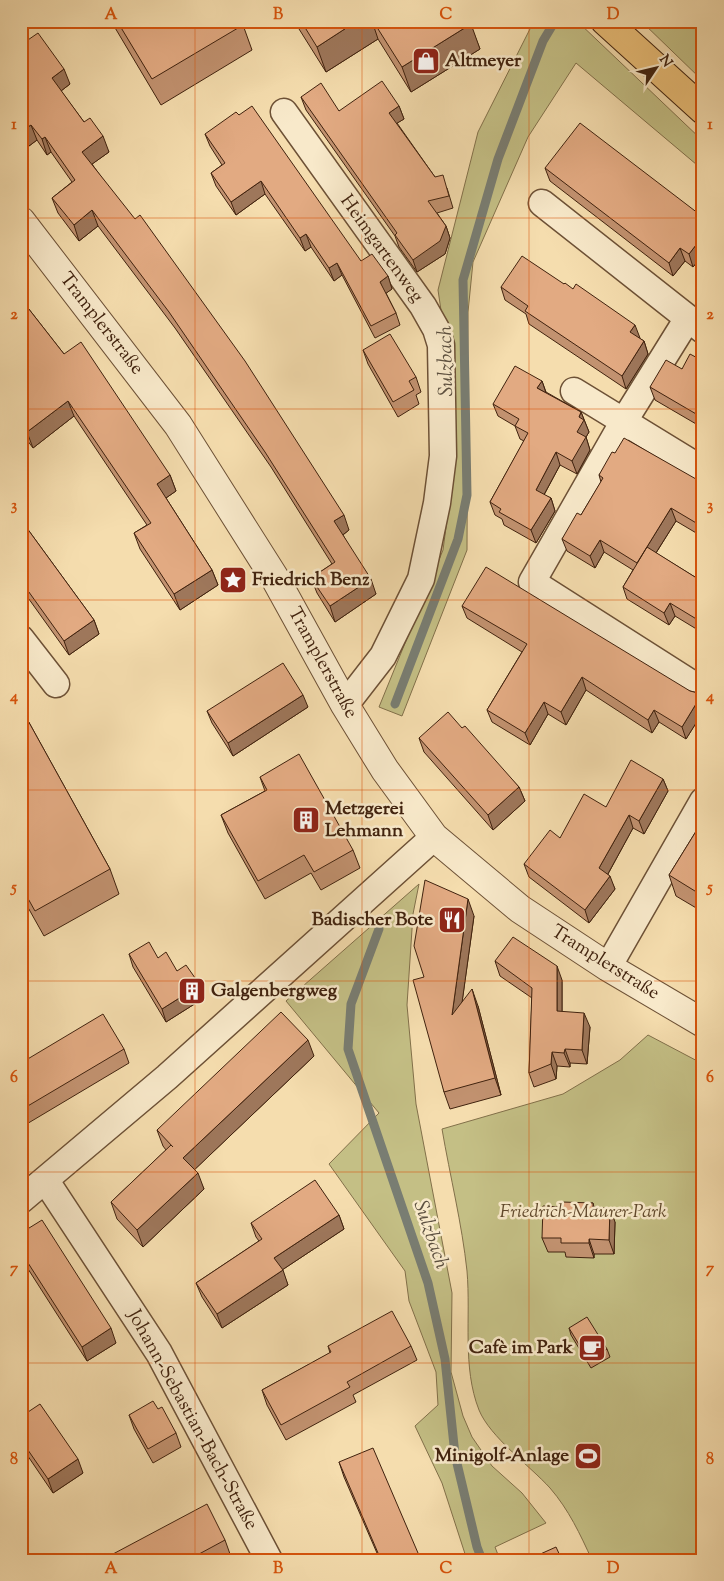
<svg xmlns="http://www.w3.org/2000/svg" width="724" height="1581" font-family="'Sorts Mill Goudy',serif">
  <rect width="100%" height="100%" fill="#f5ddae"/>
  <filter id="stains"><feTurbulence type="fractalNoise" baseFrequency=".004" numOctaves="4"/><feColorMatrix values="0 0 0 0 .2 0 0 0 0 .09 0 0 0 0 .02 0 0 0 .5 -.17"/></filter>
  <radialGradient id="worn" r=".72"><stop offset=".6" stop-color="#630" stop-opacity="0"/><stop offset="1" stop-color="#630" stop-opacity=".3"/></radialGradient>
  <path fill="#c4bf85" stroke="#82704a" d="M534,21H577L703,141V170L576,63L528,137L473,262L468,312L467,550L402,716L379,707L443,550L449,504L442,317L438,290L478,132Z
    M641,21H689L703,33V81Z
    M419,884L413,914L407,1005L416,1104L452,1293L451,1372L463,1416L472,1437L492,1466L522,1493L546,1523L495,1547L500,1560H467L442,1483L415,1426L438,1405L436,1372L409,1301L405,1271L329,1164L379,1113L286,1001Z
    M648,1035L703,1064V1560H592C580,1534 569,1510 550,1488C530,1466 490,1437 479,1410C462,1367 471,1317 467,1271C462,1224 450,1176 442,1129L563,1094L620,1060Z"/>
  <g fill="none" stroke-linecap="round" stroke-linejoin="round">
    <path stroke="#797d72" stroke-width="9" d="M395,704L458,539L467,495L463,280L498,159L543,41L555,21
      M379,929L351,1004L348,1049L428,1283L445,1359L455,1455L477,1547L482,1560"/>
    <g stroke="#6d5136" stroke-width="29">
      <path id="minor" d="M284,112L423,306L436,329L441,345L443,456L437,503L421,579L383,656L345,705
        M542,203L703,330
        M688,318L624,421L532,582L703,691
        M574,391L703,470
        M21,639L56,684
        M608,967L703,801
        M46,1181L159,1353L269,1560
        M21,1200L167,1077L434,837"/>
    </g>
    <g stroke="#6d5136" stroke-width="30">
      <path id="tertiary" d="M21,221L178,425L276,580L345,705L385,770L434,837L520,909L608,967L703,1023"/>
    </g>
    <g stroke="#40220e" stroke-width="30">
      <path id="primary" d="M605,21L703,110"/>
    </g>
    <use href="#minor" stroke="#f8e9ca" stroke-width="26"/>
    <use href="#tertiary" stroke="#f8e9ca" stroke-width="28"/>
    <use href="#primary" stroke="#eabe77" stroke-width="28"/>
  </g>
  <path fill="#c29270" stroke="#40220e" d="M111,21H241L243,25L252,50L161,105Z
    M294,21H469L480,49L411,92L378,39L326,72Z
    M21,37L25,42L70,84L61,91L84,122L109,152L92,164L349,530L343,535L376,594L335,622L317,593L311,578L332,564L271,467L175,328L98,226L79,241L58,213L52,198L72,182L51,152L47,155L37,140L29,146L21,135Z
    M301,97L339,111L399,106L404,119L397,123L435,177L447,188L453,208L437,213L446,226L450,238L445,254L417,272L399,247L395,236L306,110Z
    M205,134L361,261L388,276L392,289L386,293L396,313L400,325L375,338L342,275L334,281L311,247L305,251L265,194L236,215L216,186L211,173L222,165L210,146Z
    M545,168L703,217V255L693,267L685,261L673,276L550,181Z
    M564,284L640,338H639L644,341L648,354L626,389L529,324L526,314L505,300L501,287Z
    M21,299L64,354L170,475L176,491L166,498L212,570L218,585L180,610L140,549L134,533L147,525L74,416L33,448L21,432V369L24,367L21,364Z
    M363,350L416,377L421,392L416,395L419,404L398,417L368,364Z
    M703,361V428L655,400L650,387L682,369Z
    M542,381L546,392L581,412L589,432L586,437L590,450L577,474L560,465L544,495L551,498L555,511L536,543L504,525L502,519L495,515L490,502L524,441L520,439L515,426L498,416L493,404Z
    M615,453L703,483V537L676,521L656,553L703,582V633L675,616L669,625L627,599L623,587L633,570L604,552L595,568L567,551L562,539L581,515L601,482L599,475Z
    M21,520L94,620L99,634L69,655L21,588Z
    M462,606L690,691L702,694L703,697V712L686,739L659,722L652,733L586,690L566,725L548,714L530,745L492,722L487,710L522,652L467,618Z
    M308,707L233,756L212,723L207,711Z
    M21,708L110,869L119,894L44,936L21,895Z
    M462,728L519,787L525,801L493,830L424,752L419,738Z
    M260,777L353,850L360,868L321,890L311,873L265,899L228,833L221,815L265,791Z
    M663,779L668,791L644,834L633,828L608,874L615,889L589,923L529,877L524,864L560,838L606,807Z
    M703,820V912L676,896L669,875Z
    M474,916L462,1002L478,1006L501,1095L450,1109L444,1092L424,977Z
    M129,954L158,958L177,971L200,985L204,998L166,1022L133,967Z
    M495,961L562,980V1012L590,1027L587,1064L570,1063V1067L557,1066L556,1079L534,1087L529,1073L532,998L500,976Z
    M124,1049L129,1063L25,1125L21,1120V1063Z
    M314,1056L194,1170L204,1189L143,1247L117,1219L111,1202L166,1150L163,1146L157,1130Z
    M593,1203L594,1207L615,1222L614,1254H594V1258L566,1257L565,1252H548L542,1238L562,1207Z
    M339,1215L344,1229L282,1270L288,1285L222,1328L202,1297L196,1283L259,1241L256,1237L251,1223Z
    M21,1233L116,1343L87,1361L21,1258Z
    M569,1328L607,1349L610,1357L591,1368L571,1335Z
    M328,1346H411L417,1360L353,1395L356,1402L286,1440L267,1405L262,1390L330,1353Z
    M21,1401L28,1412L83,1473L53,1493L21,1446Z
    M158,1409L176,1433L181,1447L153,1463L134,1429L129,1415Z
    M339,1462L421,1560H380L344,1477Z
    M225,1540L230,1554L220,1560H115L113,1554Z"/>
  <path fill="#9e775b" stroke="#40220e" d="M357,21H372L378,39L326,72L317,47Z
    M471,24L480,49L411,92L402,67Z
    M64,69L70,84L57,94L52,78Z
    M399,106L404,119L394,125L389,113Z
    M31,125L37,140L29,146L23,130Z
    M103,136L109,152L88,167L82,152Z
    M45,137L51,152L47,155L42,139Z
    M261,181L265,194L236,215L231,202Z
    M92,210L98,226L79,241L74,225Z
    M446,226L450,238L445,254L417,272L413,260Z
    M306,234L311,247L305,251L300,238Z
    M703,236V255L693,267L689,254Z
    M680,248L685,261L673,276L669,263Z
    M337,263L342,275L334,281L329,268Z
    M388,276L392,289L385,294L380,282Z
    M635,325L640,338L635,345L630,332Z
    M644,341L648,354L626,389L622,376Z
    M542,381L546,393L537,388Z
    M68,401L74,416L33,448L27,432Z
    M581,412L589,432L586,437L590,450L577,474L572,461L579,417Z
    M556,452L560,465L540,502L536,490Z
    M170,475L176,491L163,500L157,484Z
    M551,498L555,511L536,543L531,530Z
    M671,508L676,521L642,575L637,563Z
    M344,515L349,530L340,537L334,521Z
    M600,540L604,552L595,568L590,556Z
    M212,570L218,585L180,610L174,594Z
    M371,579L376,594L335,622L330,606Z
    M670,603L675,616L669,625L664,613Z
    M94,620L99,634L69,655L64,641Z
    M582,677L586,690L566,725L561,712Z
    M702,694L703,697V712L686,739L682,727Z
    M303,695L308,707L233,756L228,743Z
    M544,702L548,714L530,745L525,733Z
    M654,710L659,722L652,733L648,720Z
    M663,779L668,791L644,834L639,821Z
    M519,787L525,801L493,830L488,815Z
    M629,815L633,828L604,881L599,868Z
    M610,876L615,889L589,923L585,910Z
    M468,899L474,916L458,1032L452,1015Z
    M557,966L562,980V1025L557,1011Z
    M200,985L204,998L166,1022L162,1009Z
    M472,989L478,1006L501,1095L495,1078Z
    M584,1013L590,1027L587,1064L582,1050Z
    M308,1040L314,1056L189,1175L183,1158Z
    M565,1049L570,1063V1067L564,1053Z
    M552,1052L557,1066L556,1079L551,1064Z
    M198,1173L204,1189L143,1247L137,1230Z
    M610,1208L615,1222L614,1254L609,1240Z
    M339,1215L344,1229L279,1272L274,1258Z
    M589,1239L594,1254V1258L589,1243Z
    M283,1270L288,1285L222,1328L217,1314Z
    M111,1328L116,1343L87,1361L82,1347Z
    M78,1459L83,1473L53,1493L48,1479Z"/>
  <path fill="#e2aa82" stroke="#40220e" d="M117,21H241L243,25L152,79Z
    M301,21H357L317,47Z
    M373,21H469L471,24L402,67Z
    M38,33L64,69L52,78L84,122L90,118L103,136L82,152L135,219L140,215L245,361L344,515L334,521L371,579L330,606L311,578L335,562L265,452L169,312L92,210L74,225L52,198L75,180L45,137L42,139L31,125L23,130L21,127V37L25,42Z
    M382,81L399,106L389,113L435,177L443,175L449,196L428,201L446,226L440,241L413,260L395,235L397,233L301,97L321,83L339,111Z
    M252,106L361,261L372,254L388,276L380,282L396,313L371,326L337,263L329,268L306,234L300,238L261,181L231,202L211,173L225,163L205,134L236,112L239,115Z
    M580,123L703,217V236L689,254L680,248L669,263L545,168Z
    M522,256L564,284L565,283L573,289L576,284L635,325L630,332L644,341L622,376L525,311L528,306L501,287Z
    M21,299L64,354L81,342L170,475L157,484L212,570L174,594L134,533L151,523L68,401L27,432L21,424V369L28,364L21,356Z
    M390,334L416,377L409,381L414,390L393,402L363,350Z
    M690,354L703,361V418L650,387L666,360L682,369Z
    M515,366L542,381L537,388L581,412L579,417L584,420L577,432L586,437L572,461L556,452L536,490L551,498L531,530L499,512L501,509L490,502L528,433L515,426L519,419L493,404Z
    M624,438L703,483V527L671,508L637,563L600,540L590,556L562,539L577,513L581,515L603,478L599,475L612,452L615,453Z
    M21,520L94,620L64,641L21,581Z
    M647,547L703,582V623L670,603L664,613L623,587Z
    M486,567L690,691L702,694L682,727L654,710L648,720L582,677L561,712L544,702L525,733L487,710L527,644L462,606Z
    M283,663L303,695L228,743L207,711Z
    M21,708L110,869L35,911L21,886Z
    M448,712L462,728L465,726L519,787L488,815L419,738Z
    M299,754L353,850L314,872L304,855L258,881L221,815L267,790L260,777Z
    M631,760L663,779L639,821L629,815L599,868L610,876L585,910L524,864L550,830L560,838L584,794L606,807Z
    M703,820V896L669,875Z
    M425,880L468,899L452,1015L472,989L495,1078L444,1092L413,980L424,977L414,946Z
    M513,937L557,966V1011L584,1013L582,1050L565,1049L564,1053L552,1052L551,1064L529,1073L532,988L495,961Z
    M149,942L158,958L166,952L177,971L186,965L200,985L162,1009L129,954Z
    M281,1012L308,1040L183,1158L198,1173L137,1230L111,1202L171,1145L173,1147L157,1130Z
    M103,1014L124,1049L21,1110V1063Z
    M315,1180L339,1215L274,1258L283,1270L217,1314L196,1283L262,1239L251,1223Z
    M562,1202L593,1203V1207L610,1208L609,1240L589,1239V1243H561V1238H542L543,1206L562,1207Z
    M42,1220L111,1328L82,1347L21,1252V1233Z
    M392,1311L411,1346L347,1382L350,1387L281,1425L262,1390L331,1352L328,1346Z
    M587,1317L607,1349L589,1361L569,1328Z
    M21,1401L28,1412L40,1404L78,1459L48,1479L21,1440Z
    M153,1401L158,1409L162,1407L176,1433L148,1449L129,1415Z
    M373,1448L421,1560H381L339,1462Z
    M207,1504L225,1540L188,1560H115L116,1559L113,1554Z
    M556,1547L562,1560H527Z"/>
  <path fill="none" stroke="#d7540c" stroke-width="1" stroke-opacity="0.55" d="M195,21V1560M362,21V1560M529,21V1560M21,218H703M21,409H703M21,600H703M21,790H703M21,981H703M21,1172H703M21,1363H703"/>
  <defs>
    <g id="shop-square" transform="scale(1.4375)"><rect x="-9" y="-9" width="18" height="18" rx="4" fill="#8f2418" stroke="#f8e9ca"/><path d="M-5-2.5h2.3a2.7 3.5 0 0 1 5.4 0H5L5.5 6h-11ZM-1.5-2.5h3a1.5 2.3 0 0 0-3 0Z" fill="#fff"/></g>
    <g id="sight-square" transform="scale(1.4375)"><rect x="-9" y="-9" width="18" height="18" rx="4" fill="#8f2418" stroke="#f8e9ca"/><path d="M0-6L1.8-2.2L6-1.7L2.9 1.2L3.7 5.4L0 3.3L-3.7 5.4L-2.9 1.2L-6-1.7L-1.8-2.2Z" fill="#fff"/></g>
    <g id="building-square" transform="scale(1.4375)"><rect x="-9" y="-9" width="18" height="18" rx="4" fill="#8f2418" stroke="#f8e9ca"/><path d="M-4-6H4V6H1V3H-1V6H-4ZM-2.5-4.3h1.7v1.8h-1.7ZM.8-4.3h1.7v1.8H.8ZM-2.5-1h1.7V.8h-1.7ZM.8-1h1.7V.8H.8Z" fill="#fff"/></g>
    <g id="restaurant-square" transform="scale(1.4375)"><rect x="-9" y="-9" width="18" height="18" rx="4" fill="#8f2418" stroke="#f8e9ca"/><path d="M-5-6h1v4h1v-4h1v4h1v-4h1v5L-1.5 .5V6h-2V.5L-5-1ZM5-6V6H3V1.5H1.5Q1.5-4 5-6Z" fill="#fff"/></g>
    <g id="cafe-square" transform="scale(1.4375)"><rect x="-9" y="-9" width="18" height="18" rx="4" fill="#8f2418" stroke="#f8e9ca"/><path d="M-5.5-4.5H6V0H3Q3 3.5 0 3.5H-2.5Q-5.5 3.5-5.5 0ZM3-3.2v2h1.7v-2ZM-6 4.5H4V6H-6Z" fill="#fff"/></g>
    <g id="stadium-square" transform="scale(1.4375)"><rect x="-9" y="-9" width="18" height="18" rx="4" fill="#8f2418" stroke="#f8e9ca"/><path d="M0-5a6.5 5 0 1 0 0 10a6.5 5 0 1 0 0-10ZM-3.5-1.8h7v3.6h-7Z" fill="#fff"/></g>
  </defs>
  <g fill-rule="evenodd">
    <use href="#shop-square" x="426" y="61"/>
    <use href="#sight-square" x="233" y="580"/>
    <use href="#building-square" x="306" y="820"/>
    <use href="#restaurant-square" x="452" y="920"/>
    <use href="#building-square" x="192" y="991"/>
    <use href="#cafe-square" x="592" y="1348"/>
    <use href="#stadium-square" x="588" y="1456"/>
  </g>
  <g text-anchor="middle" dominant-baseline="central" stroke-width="5" stroke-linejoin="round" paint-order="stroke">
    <g font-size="19" font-weight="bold" fill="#40220e" stroke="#f8e9ca" text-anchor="start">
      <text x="445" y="61">Altmeyer</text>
      <text x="252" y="580">Friedrich Benz</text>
      <text x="325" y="809">Metzgerei<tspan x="325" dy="22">Lehmann</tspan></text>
      <text x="433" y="920" text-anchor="end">Badischer Bote</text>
      <text x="211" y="991">Galgenbergweg</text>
      <text x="573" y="1348" text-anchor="end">Cafè im Park</text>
      <text x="569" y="1456" text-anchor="end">Minigolf-Anlage</text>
    </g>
    <g font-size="19" fill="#40220e" stroke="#f8e9ca">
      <text transform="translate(381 249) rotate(54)">Heimgartenweg</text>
      <text transform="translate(101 324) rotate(52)">Tramplerstraße</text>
      <text transform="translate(322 663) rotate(61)">Tramplerstraße</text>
      <text transform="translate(605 963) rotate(32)">Tramplerstraße</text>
      <text transform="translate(192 1420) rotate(61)">Johann-Sebastian-Bach-Straße</text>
    </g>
    <g font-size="19" font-style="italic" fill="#61492c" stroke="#f8e9ca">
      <text x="583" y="1212">Friedrich-Maurer-Park</text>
    </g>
    <g font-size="20" font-style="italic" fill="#5c5040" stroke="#f8e9ca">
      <text transform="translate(447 361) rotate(-91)">Sulzbach</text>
      <text transform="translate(430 1235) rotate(71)">Sulzbach</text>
    </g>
  </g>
  <rect width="724" height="1581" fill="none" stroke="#f5ddae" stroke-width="55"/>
  <g transform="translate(656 68) rotate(55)" stroke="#f8e9ca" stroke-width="4" paint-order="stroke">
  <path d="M0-4L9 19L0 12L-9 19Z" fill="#40220e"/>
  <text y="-8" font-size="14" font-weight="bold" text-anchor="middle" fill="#40220e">N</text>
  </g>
  <rect x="28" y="28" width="668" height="1526" fill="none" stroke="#d7540c" stroke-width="2"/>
  <g font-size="16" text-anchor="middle" font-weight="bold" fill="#d7540c">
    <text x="111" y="19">A</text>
    <text x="278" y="19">B</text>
    <text x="446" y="19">C</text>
    <text x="613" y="19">D</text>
    <text x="14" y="129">1</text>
    <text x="710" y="129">1</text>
    <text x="14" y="319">2</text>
    <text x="710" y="319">2</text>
    <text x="14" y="510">3</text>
    <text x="710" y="510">3</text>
    <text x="14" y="701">4</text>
    <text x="710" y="701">4</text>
    <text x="14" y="892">5</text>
    <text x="710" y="892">5</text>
    <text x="14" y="1082">6</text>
    <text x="710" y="1082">6</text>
    <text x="14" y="1273">7</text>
    <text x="710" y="1273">7</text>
    <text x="14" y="1464">8</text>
    <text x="710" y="1464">8</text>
    <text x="111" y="1573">A</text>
    <text x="278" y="1573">B</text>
    <text x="446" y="1573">C</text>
    <text x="613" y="1573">D</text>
  </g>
  <rect width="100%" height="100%" filter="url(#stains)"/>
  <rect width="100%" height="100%" fill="url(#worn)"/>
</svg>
